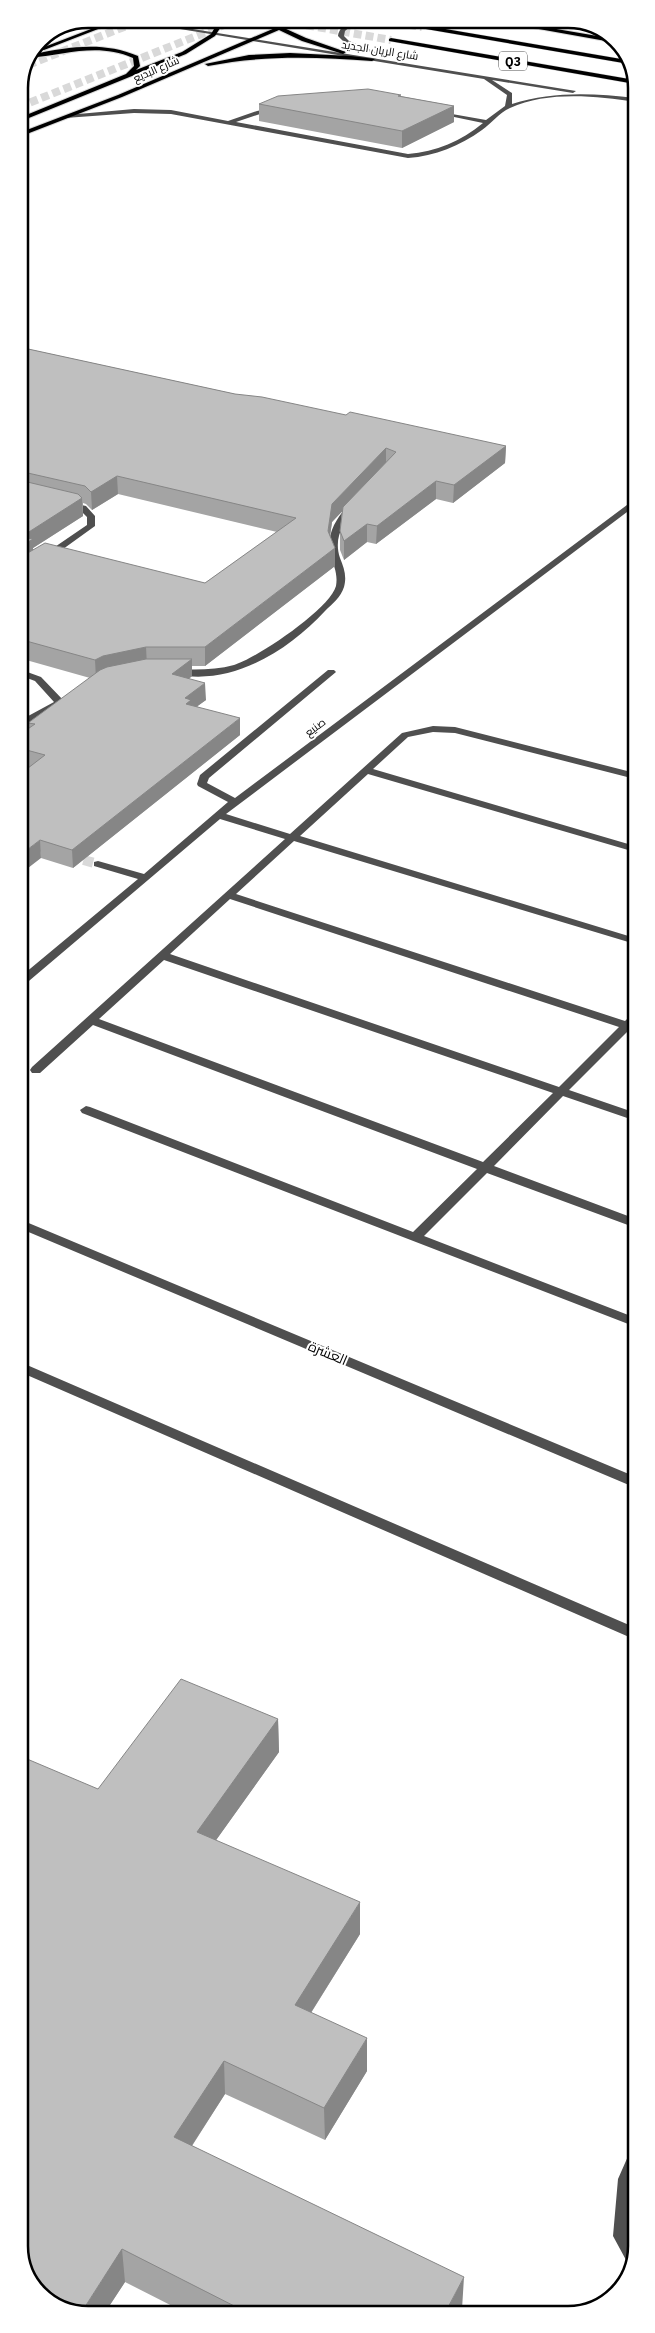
<svg xmlns="http://www.w3.org/2000/svg" width="655" height="2333" font-family="'IBM Plex Sans',Cairo,sans-serif">
  <rect width="100%" height="100%" fill="#fff"/>
  <g fill="none" stroke-linecap="round" stroke-linejoin="round">
    <path stroke="#d9d9d9" stroke-width="10" stroke-dasharray="10 5" stroke-linecap="butt" d="M69,856L98,864"/>
    <path stroke="#d9d9d9" stroke-width="8" stroke-dasharray="8 4" stroke-linecap="butt" d="M271,19L391,40
      M373,19L422,27
      M28,65L144,19
      M19,107L239,19"/>
    <g stroke="#dbdbdb" stroke-width="2">
      <path id="major" d="M117,19H124L44,50L39,49Z
        M220,19H226L215,36L186,54L19,122V118L126,74L134,66L133,58C99,43 67,54 31,58L33,54C69,47 103,41 138,56L140,66L136,70L182,52L211,34Z
        M265,19H271L280,26L295,19H303L284,28L306,38L346,52L343,54L302,41L279,30L122,97L19,137V133L118,95L275,28Z
        M483,19H497L615,39L617,43Z
        M550,19C567,19 585,23 600,30Z
        M290,53L351,56L375,59L372,61C317,57 263,55 208,66L205,64L249,55Z"/>
    </g>
    <g stroke="#dbdbdb" stroke-width="1">
      <path id="highway" d="M422,25L627,60L629,64L420,28Z
        M391,38L635,80V84L389,41V39Z"/>
    </g>
    <path fill="#4f4f4f" fill-rule="evenodd" d="M119,19H131L576,91L573,93L492,80L512,93V104C552,91 594,93 635,98V102C596,96 547,91 510,108C499,113 492,123 482,130C460,146 435,156 408,158L171,114L134,113L65,118L67,115L134,109L171,110L228,121L257,111L276,107L278,110L260,114L236,122L408,154C436,152 461,141 483,123L435,113V111L486,120L505,106L507,95L484,79Z
      M362,19H371L352,25L345,31L344,36L349,41L379,53V55L345,43L338,36C340,24 351,22 362,19Z
      M473,19L501,21L498,23Z
      M526,19H541L597,29L603,32Z
      M635,499V506L226,814L290,834L402,733L433,726L455,727L635,773V779L455,733L433,732L408,737L373,769L635,846V852L368,774L300,836L635,938V944L294,841L236,894L625,1021L631,1015L635,1014V1031L629,1030L569,1090L636,1113V1121L563,1096L494,1166L636,1219V1228L487,1173L424,1236L636,1318V1327L82,1113L80,1110L86,1106L90,1107L413,1232L477,1169L93,1025L40,1073H32L30,1070L32,1067L285,839L220,819L23,986L19,987V978L138,879L94,866V862L98,861L144,874L228,802L198,786L197,784L200,775L328,670H334L336,672L209,778L207,783L235,798ZM230,899L619,1027L559,1087L170,954ZM164,960L553,1093L483,1162L99,1019Z
      M68,502L86,506L95,516V526L52,557H46V553L87,525V517L80,510L65,507L64,505Z
      M349,504L356,506C344,522 333,537 340,558C344,568 347,576 344,587C341,597 332,604 325,611C288,651 231,687 174,674V670L177,669C196,670 216,670 234,665C257,658 330,609 336,586C338,574 334,567 331,556C325,535 336,519 349,504Z
      M19,669L41,677L65,702L19,728V721L54,702L35,681L19,675Z
      M19,1219L636,1477V1488L19,1228Z
      M20,1362L636,1628V1640L20,1372Z
      M636,2152V2180L632,2235L636,2246L630,2262L626,2260L613,2236L618,2179L629,2154Z"/>
    <use href="#major" fill="#000" fill-rule="evenodd"/>
    <use href="#highway" fill="#000" fill-rule="evenodd"/>
  </g>
  <path fill="#a4a4a4" fill-rule="evenodd" d="M400,96L454,106V122L402,148L259,121V104Z
    M19,347L235,394L506,446L505,463L453,503L436,499L376,544L367,542L344,560L340,550V531L342,511L332,522L330,536L335,566L205,666H192V676L189,679L206,700L197,706L240,735L73,868L41,858L29,767L19,764V735L29,729L28,723L90,678L19,658ZM118,494L277,532L205,583L33,549V548L83,516V503L86,504L92,510Z
    M278,1719L279,1752L216,1840L360,1934L311,2013L367,2071L325,2140L225,2094L192,2146L462,2309L460,2313L188,2314L125,2282L104,2314L98,1789Z"/>
  <path fill="#868686" d="M454,106V122L402,148V131Z
    M506,446L505,463L453,503L454,485Z
    M386,448V466L332,522L328,550V531L332,504Z
    M117,476L118,494L92,510L91,492Z
    M436,481V499L376,544L377,526Z
    M82,498L83,516L33,548L34,558L19,568V548L21,537Z
    M367,524V542L344,560V541Z
    M335,548V566L205,666V647Z
    M146,647L147,666L96,679L95,660L103,656Z
    M192,659V676L172,691V674Z
    M205,683L206,700L191,711V717L185,698Z
    M240,718V735L73,868L72,850Z
    M40,840L41,858L19,875V856Z
    M278,1719L279,1752L199,1864L197,1832Z
    M360,1902V1934L295,2038V2005Z
    M367,2038V2071L325,2140L324,2108Z
    M224,2061L225,2094L176,2170L174,2137Z
    M122,2249L125,2282L104,2314L81,2313Z
    M464,2277L462,2309L460,2313H445Z"/>
  <path fill="#bfbfbf" stroke="#868686" d="M368,89L401,95L398,96L454,106L402,131L259,104L278,96Z
    M19,347L235,394L262,397L346,415L350,412L506,446L454,485L436,481L377,526L367,524L344,541L340,531L343,507L396,452L386,448L332,504L328,531L335,548L205,647H146L103,656L95,660L19,639V558L45,543L205,583L296,518L117,476L91,492L85,486L19,471Z
    M19,480L78,494L82,498L21,537L33,539L19,548Z
    M146,659H192L172,674L205,683L185,698L191,700L186,704L240,718L72,850L40,840L19,856V775L45,755L19,748V735L35,724L28,723L100,670L107,667Z
    M181,1679L278,1719L197,1832L360,1902L295,2005L367,2038L324,2108L224,2061L174,2137L464,2277L445,2313L250,2314L122,2249L81,2313L42,2297L20,2259V1756L98,1789Z"/>
  <g text-anchor="middle" dominant-baseline="central" stroke-width="4" stroke-linejoin="round" paint-order="stroke">
    <g font-size="11" fill="#000" stroke="#fff">
      <text transform="translate(380 50) rotate(9)">شارع الريان الجديد</text>
      <text transform="translate(156 69) rotate(-24)">شارع البديع</text>
      <text transform="translate(315 727) rotate(-37)">صنيع</text>
    </g>
    <rect fill="#fff" stroke="#4c4c4c" stroke-width="1" x="499" y="51.5" width="28" height="19" rx="4"/>
    <g font-size="12" font-weight="bold" fill="#000">
      <text x="513" y="61">Q3</text>
    </g>
    <g font-size="14" fill="#000" stroke="#fff">
      <text transform="translate(328 1353) rotate(23)">العشرة</text>
    </g>
  </g>
  <path d="M0 0H655V2333H0ZM88 28H568A60 60 0 0 1 628 88V2246A60 60 0 0 1 568 2306H88A60 60 0 0 1 28 2246V88A60 60 0 0 1 88 28Z" fill="#fff" fill-rule="evenodd"/>
  <path fill="none" stroke="#000" stroke-width="2.5" d="M88 28H568A60 60 0 0 1 628 88V2246A60 60 0 0 1 568 2306H88A60 60 0 0 1 28 2246V88A60 60 0 0 1 88 28Z"/>
</svg>
